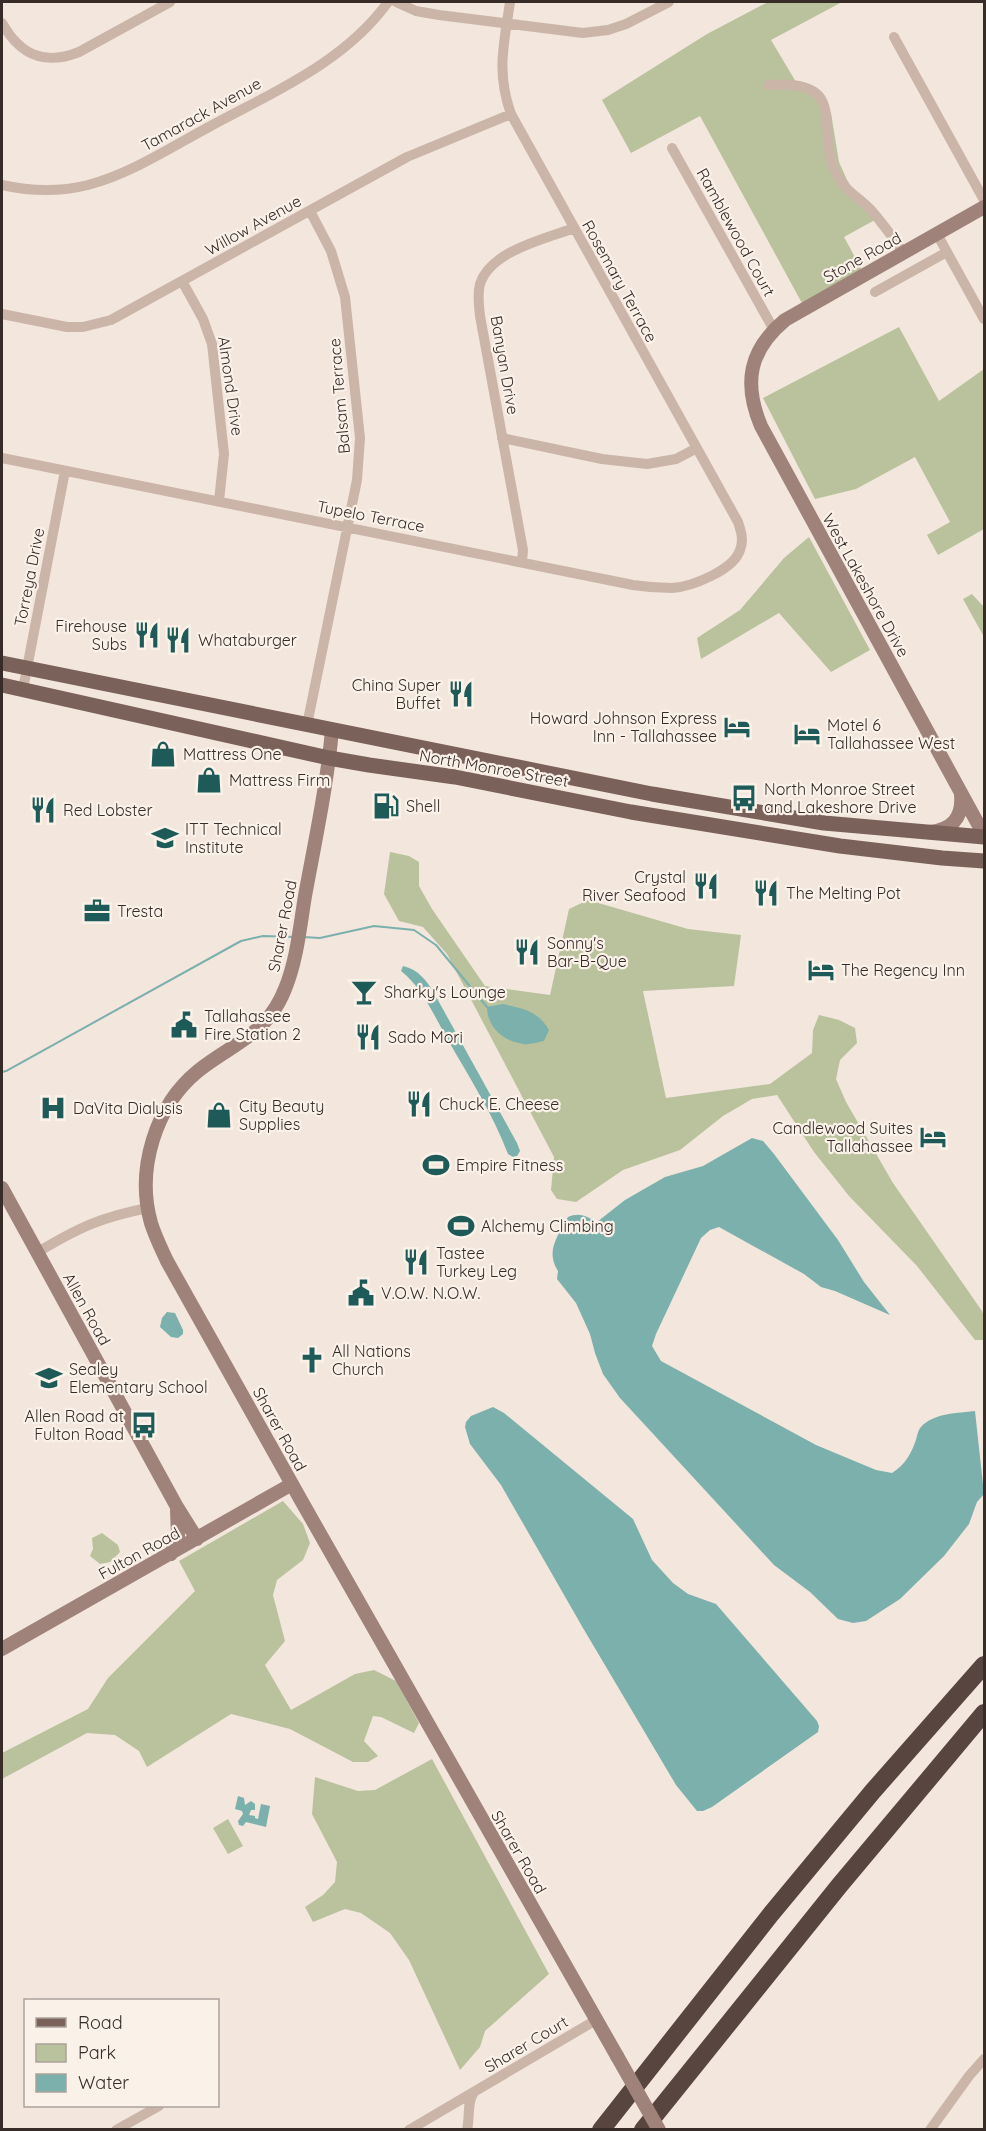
<svg xmlns="http://www.w3.org/2000/svg" width="986" height="2131" font-family="Quicksand,sans-serif">
  <rect width="100%" height="100%" fill="#f3e6dd"/>
  <path fill="#b9c29c" d="M768,2H842L771,40L796,82L831,113L839,162L847,180L856,194L882,216L844,237L862,270L803,305L700,116L631,153L602,100L707,34Z
    M899,327L939,401L984,369V529L938,555L927,535L950,522L915,457L856,489L815,499L763,398Z
    M809,537L870,650L831,672L779,613L701,659L697,638L740,610L784,558Z
    M972,594L984,607V637L963,599Z
    M390,852L409,856L419,862V886L432,909L485,986L550,995L569,909L588,900L688,929L741,935L734,986L643,991L666,1098L770,1084L812,1053L813,1030L819,1015L839,1020L855,1028L857,1043L840,1060L836,1079L846,1102L893,1183L982,1311L984,1317V1340H975L917,1266L849,1196L814,1152L777,1095L752,1099L723,1116L680,1150L623,1170L576,1202L557,1199L551,1190L554,1157L447,954L423,927L399,921L384,894Z
    M283,1501L303,1524L310,1543L303,1560L277,1580L273,1595L285,1641L265,1665L291,1710L355,1674L374,1670L396,1681L419,1723L414,1733L381,1717L373,1716L364,1741L378,1756L368,1762H353L290,1729L231,1714L147,1767L139,1751L115,1735L87,1733L2,1779V1753L88,1709L108,1678L195,1591L179,1561Z
    M102,1533L118,1545L120,1552L110,1562L100,1564L90,1556L93,1549L92,1538Z
    M432,1759L549,1974L485,2031L480,2047L460,2070L409,1960L390,1933L361,1913L345,1909L313,1922L305,1907L323,1895L335,1882L337,1862L312,1814L315,1777L358,1791L375,1790Z
    M228,1819L243,1846L228,1854L213,1828Z"/>
  <path fill="#7bb0ad" d="M403,966C419,970 426,980 434,993L517,1143L520,1151L517,1156L513,1157L508,1154C493,1114 469,1077 448,1040C434,1016 423,988 401,971Z
    M503,1004C524,1009 537,1010 549,1030L544,1041C538,1042 530,1045 524,1044C504,1042 487,1027 487,1007Z
    M752,1138L763,1141L774,1154L838,1240L864,1282L890,1315L835,1291L821,1287L804,1274L719,1227L710,1230L701,1238L656,1334L652,1346L661,1361L816,1445L876,1470L892,1473C905,1465 911,1454 916,1440C917,1436 918,1430 921,1427C933,1413 959,1413 975,1411L984,1494L977,1502L969,1524L944,1556L900,1599L866,1621L853,1623L838,1619L810,1592L774,1565L620,1398L603,1374L595,1353L590,1334L576,1303L557,1279L558,1271C545,1251 558,1236 568,1217C579,1212 586,1216 597,1222L625,1200L665,1177L703,1166Z
    M167,1312L175,1313L183,1330V1334L178,1338L171,1337L160,1327L162,1318Z
    M493,1407L504,1413L633,1519L652,1560L673,1583L688,1594L716,1604L817,1721L819,1726L818,1732L712,1807L703,1811H697L676,1785L583,1628L501,1485L470,1444L465,1427L466,1422L471,1416Z
    M238,1796L244,1798L245,1805L251,1801L255,1804V1810H251L249,1815L255,1816V1818L258,1819L261,1804L270,1806L266,1827L246,1822L243,1826L239,1825L238,1821L243,1814L242,1811L235,1809Z"/>
  <g fill="none" stroke-linecap="round" stroke-linejoin="round">
    <path stroke="#7bb0ad" stroke-width="2" d="M303,937L320,938L374,926L414,930L436,945L487,1007
      M2,1072L6,1071L241,941L263,936L295,937"/>
    <path stroke="#cbb5a8" stroke-width="10" d="M396,2L416,11L439,15L583,33L608,30L626,24L669,2
      M2,23C20,55 44,66 79,52L170,2
      M894,37L984,200
      M768,85C852,78 814,130 836,173C846,192 856,195 870,209C882,222 893,238 904,253
      M672,148L774,330
      M2,185C29,191 60,192 88,185C130,174 168,149 207,128C271,93 344,63 388,2
      M937,234L984,319
      M182,281L203,319L212,344L224,454L219,501
      M875,292L947,252
      M2,314L67,327H83L111,320L407,157L511,114
      M502,438L602,459L647,464L676,459L697,448
      M2,458L633,585C646,587 659,588 672,588C691,587 734,570 740,550C744,540 741,531 738,522L511,114C496,72 504,44 510,2
      M522,562L523,550L480,316C479,306 477,295 480,284C490,251 545,239 574,228
      M23,689L65,471
      M307,725L357,480L360,438L345,297L331,251L310,211
      M38,1252C78,1228 101,1217 148,1208
      M116,2130L159,2106
      M409,2130L596,2020
      M467,2130C470,2118 467,2102 473,2094
      M930,2130L969,2076L984,2059"/>
    <path stroke="#9f837a" stroke-width="14" d="M984,207L785,320C749,350 743,383 761,426L984,835
      M332,730C327,786 315,841 305,896C300,926 297,960 285,989C267,1035 233,1043 198,1071C155,1106 136,1170 151,1223C155,1236 161,1248 167,1261L302,1502L617,2056
      M930,832C952,829 963,818 961,795
      M2,1188L177,1507L197,1539
      M171,1554L178,1536L177,1510
      M2,1649L292,1484"/>
    <path stroke="#7a6159" stroke-width="15" d="M2,663L652,794L824,823L984,837
      M2,685L329,758L369,765L455,777L631,812L840,846L942,858L984,861"/>
    <path stroke="#594540" stroke-width="18" d="M601,2130L771,1914L873,1791L984,1665
      M643,2130L839,1886L984,1713"/>
    <path stroke="#9f837a" stroke-width="14" d="M617,2056L659,2130"/>
  </g>
  <defs>
    <g id="restaurant-bare" transform="scale(2.07)"><path d="M-5-6h1v4h1v-4h1v4h1v-4h1v5L-1.5 .5V6h-2V.5L-5-1ZM5-6V6H3V1.5H1.5Q1.5-4 5-6Z" fill="#1d5a58" stroke="#faf1e9" stroke-width="2.5" paint-order="stroke"/></g>
    <g id="hotel-bare" transform="scale(2.07)"><path d="M-6-4.5h1.5V1H6V5H4.5V3h-9V5H-6ZM-4 0a1.8 1.8 0 1 1 3.6 0ZM.5 0V-2.5h3Q6-2.5 6 0Z" fill="#1d5a58" stroke="#faf1e9" stroke-width="2.5" paint-order="stroke"/></g>
    <g id="shop-bare" transform="scale(2.07)"><path d="M-5-2.5h2.3a2.7 3.5 0 0 1 5.4 0H5L5.5 6h-11ZM-1.5-2.5h3a1.5 2.3 0 0 0-3 0Z" fill="#1d5a58" stroke="#faf1e9" stroke-width="2.5" paint-order="stroke"/></g>
    <g id="bus-bare" transform="scale(2.07)"><path d="M-5-6H5V4H4V6H2V4H-2V6H-4V4H-5ZM-3.5-4V0h7V-4ZM-3.5 1.2v1.5H-2V1.2ZM2 1.2v1.5H3.5V1.2Z" fill="#1d5a58" stroke="#faf1e9" stroke-width="2.5" paint-order="stroke"/></g>
    <g id="fuel-bare" transform="scale(2.07)"><path d="M-5.5-6h7V0h2V4h1.3V-2.5L3-4.5l.8-.8L6-3V5H2.5V1h-1V6h-7ZM-4.2-4.7v3.2H.2V-4.7Z" fill="#1d5a58" stroke="#faf1e9" stroke-width="2.5" paint-order="stroke"/></g>
    <g id="university-bare" transform="scale(2.07)"><path d="M0-5L7-2L0 1L-7-2ZM-4 1L0 2.5L4 1V4Q0 6-4 4Z" fill="#1d5a58" stroke="#faf1e9" stroke-width="2.5" paint-order="stroke"/></g>
    <g id="office-bare" transform="scale(2.07)"><path d="M-6-3h4V-5.5h4V-3h4V5H-6ZM-1-4.5V-3h2v-1.5ZM-6 0V1H6V0Z" fill="#1d5a58" stroke="#faf1e9" stroke-width="2.5" paint-order="stroke"/></g>
    <g id="bar-bare" transform="scale(2.07)"><path d="M-6-5H6L.8 .8V4.5H3.5V6h-7V4.5H-.8V.8Z" fill="#1d5a58" stroke="#faf1e9" stroke-width="2.5" paint-order="stroke"/></g>
    <g id="civic-bare" transform="scale(2.07)"><path d="M-.6-6.5H3V-4.5H.6V-3L4-1V1h2V6H-6V1h2V-1L-.6-3ZM-1.2 2.5V6h2.4V2.5Z" fill="#1d5a58" stroke="#faf1e9" stroke-width="2.5" paint-order="stroke"/></g>
    <g id="hospital-bare" transform="scale(2.07)"><path d="M-5-5h3v3.5h4V-5h3V5h-3V1.5h-4V5h-3Z" fill="#1d5a58" stroke="#faf1e9" stroke-width="2.5" paint-order="stroke"/></g>
    <g id="stadium-bare" transform="scale(2.07)"><path d="M0-5a6.5 5 0 1 0 0 10a6.5 5 0 1 0 0-10ZM-3.5-1.8h7v3.6h-7Z" fill="#1d5a58" stroke="#faf1e9" stroke-width="2.5" paint-order="stroke"/></g>
    <g id="church-bare" transform="scale(2.07)"><path d="M-1.2-6h2.4v3.5h3.3v2.4h-3.3V6h-2.4V-.1h-3.3v-2.4h3.3Z" fill="#1d5a58" stroke="#faf1e9" stroke-width="2.5" paint-order="stroke"/></g>
    <g id="school-bare" transform="scale(2.07)"><path d="M0-5L7-2L0 1L-7-2ZM-4 1L0 2.5L4 1V4Q0 6-4 4Z" fill="#1d5a58" stroke="#faf1e9" stroke-width="2.5" paint-order="stroke"/></g>
  </defs>
  <g fill-rule="evenodd">
    <use href="#restaurant-bare" x="147" y="635"/>
    <use href="#restaurant-bare" x="178" y="640"/>
    <use href="#restaurant-bare" x="461" y="694"/>
    <use href="#hotel-bare" x="737" y="727"/>
    <use href="#hotel-bare" x="807" y="734"/>
    <use href="#shop-bare" x="163" y="754"/>
    <use href="#shop-bare" x="209" y="780"/>
    <use href="#bus-bare" x="744" y="798"/>
    <use href="#fuel-bare" x="386" y="806"/>
    <use href="#restaurant-bare" x="43" y="810"/>
    <use href="#university-bare" x="165" y="838"/>
    <use href="#restaurant-bare" x="706" y="886"/>
    <use href="#restaurant-bare" x="766" y="893"/>
    <use href="#office-bare" x="97" y="911"/>
    <use href="#restaurant-bare" x="527" y="952"/>
    <use href="#hotel-bare" x="821" y="970"/>
    <use href="#bar-bare" x="364" y="992"/>
    <use href="#civic-bare" x="184" y="1025"/>
    <use href="#restaurant-bare" x="368" y="1037"/>
    <use href="#restaurant-bare" x="419" y="1104"/>
    <use href="#hospital-bare" x="53" y="1108"/>
    <use href="#shop-bare" x="219" y="1115"/>
    <use href="#hotel-bare" x="933" y="1137"/>
    <use href="#stadium-bare" x="436" y="1165"/>
    <use href="#stadium-bare" x="461" y="1226"/>
    <use href="#restaurant-bare" x="416" y="1262"/>
    <use href="#civic-bare" x="361" y="1293"/>
    <use href="#church-bare" x="312" y="1360"/>
    <use href="#school-bare" x="49" y="1378"/>
    <use href="#bus-bare" x="144" y="1425"/>
  </g>
  <g text-anchor="middle" dominant-baseline="central" stroke-width="4.5" stroke-linejoin="round" paint-order="stroke">
    <g font-size="16" fill="#382c29" stroke="#faf1e9">
      <text transform="translate(201 114) rotate(-29)">Tamarack Avenue</text>
      <text transform="translate(253 225) rotate(-29)">Willow Avenue</text>
      <text transform="translate(736 232) rotate(61)">Ramblewood Court</text>
      <text transform="translate(862 257) rotate(-29)">Stone Road</text>
      <text transform="translate(620 281) rotate(61)">Rosemary Terrace</text>
      <text transform="translate(505 365) rotate(80)">Banyan Drive</text>
      <text transform="translate(231 386) rotate(82)">Almond Drive</text>
      <text transform="translate(339 396) rotate(-95)">Balsam Terrace</text>
      <text transform="translate(371 516) rotate(11)">Tupelo Terrace</text>
      <text transform="translate(29 577) rotate(-79)">Torreya Drive</text>
      <text transform="translate(866 585) rotate(61)">West Lakeshore Drive</text>
      <text transform="translate(494 768) rotate(10)">North Monroe Street</text>
      <text transform="translate(282 926) rotate(-79)">Sharer Road</text>
      <text transform="translate(87 1309) rotate(61)">Allen Road</text>
      <text transform="translate(280 1429) rotate(61)">Sharer Road</text>
      <text transform="translate(139 1553) rotate(-29)">Fulton Road</text>
      <text transform="translate(519 1852) rotate(60)">Sharer Road</text>
      <text transform="translate(526 2044) rotate(-31)">Sharer Court</text>
    </g>
    <g font-size="16" fill="#382c29" stroke="#faf1e9" text-anchor="start">
      <text x="127" y="626" text-anchor="end">Firehouse<tspan x="127" dy="18">Subs</tspan></text>
      <text x="198" y="640">Whataburger</text>
      <text x="441" y="685" text-anchor="end">China Super<tspan x="441" dy="18">Buffet</tspan></text>
      <text x="717" y="718" text-anchor="end">Howard Johnson Express<tspan x="717" dy="18">Inn - Tallahassee</tspan></text>
      <text x="827" y="725">Motel 6<tspan x="827" dy="18">Tallahassee West</tspan></text>
      <text x="183" y="754">Mattress One</text>
      <text x="229" y="780">Mattress Firm</text>
      <text x="764" y="789">North Monroe Street<tspan x="764" dy="18">and Lakeshore Drive</tspan></text>
      <text x="406" y="806">Shell</text>
      <text x="63" y="810">Red Lobster</text>
      <text x="185" y="829">ITT Technical<tspan x="185" dy="18">Institute</tspan></text>
      <text x="686" y="877" text-anchor="end">Crystal<tspan x="686" dy="18">River Seafood</tspan></text>
      <text x="786" y="893">The Melting Pot</text>
      <text x="117" y="911">Tresta</text>
      <text x="547" y="943">Sonny's<tspan x="547" dy="18">Bar-B-Que</tspan></text>
      <text x="841" y="970">The Regency Inn</text>
      <text x="384" y="992">Sharky's Lounge</text>
      <text x="204" y="1016">Tallahassee<tspan x="204" dy="18">Fire Station 2</tspan></text>
      <text x="388" y="1037">Sado Mori</text>
      <text x="439" y="1104">Chuck E. Cheese</text>
      <text x="239" y="1106">City Beauty<tspan x="239" dy="18">Supplies</tspan></text>
      <text x="73" y="1108">DaVita Dialysis</text>
      <text x="913" y="1128" text-anchor="end">Candlewood Suites<tspan x="913" dy="18">Tallahassee</tspan></text>
      <text x="456" y="1165">Empire Fitness</text>
      <text x="481" y="1226">Alchemy Climbing</text>
      <text x="436" y="1253">Tastee<tspan x="436" dy="18">Turkey Leg</tspan></text>
      <text x="381" y="1293">V.O.W. N.O.W.</text>
      <text x="332" y="1351">All Nations<tspan x="332" dy="18">Church</tspan></text>
      <text x="69" y="1369">Sealey<tspan x="69" dy="18">Elementary School</tspan></text>
      <text x="124" y="1416" text-anchor="end">Allen Road at<tspan x="124" dy="18">Fulton Road</tspan></text>
    </g>
  </g>
  <rect width="986" height="2131" fill="none" stroke="#382c29" stroke-width="6"/>
  <rect x="24" y="1999" width="195" height="108" fill="#faf1e9" stroke="#aca29c" stroke-width="1.5"/>
  <rect x="36" y="2018" width="30" height="9" fill="#7a6159" stroke="#aca29c" stroke-width="1.5"/>
  <text x="78" y="2029" font-size="18" fill="#382c29">Road</text>
  <rect x="36" y="2044" width="30" height="18" fill="#b9c29c" stroke="#aca29c" stroke-width="1.5"/>
  <text x="78" y="2059" font-size="18" fill="#382c29">Park</text>
  <rect x="36" y="2074" width="30" height="18" fill="#7bb0ad" stroke="#aca29c" stroke-width="1.5"/>
  <text x="78" y="2089" font-size="18" fill="#382c29">Water</text>
</svg>
